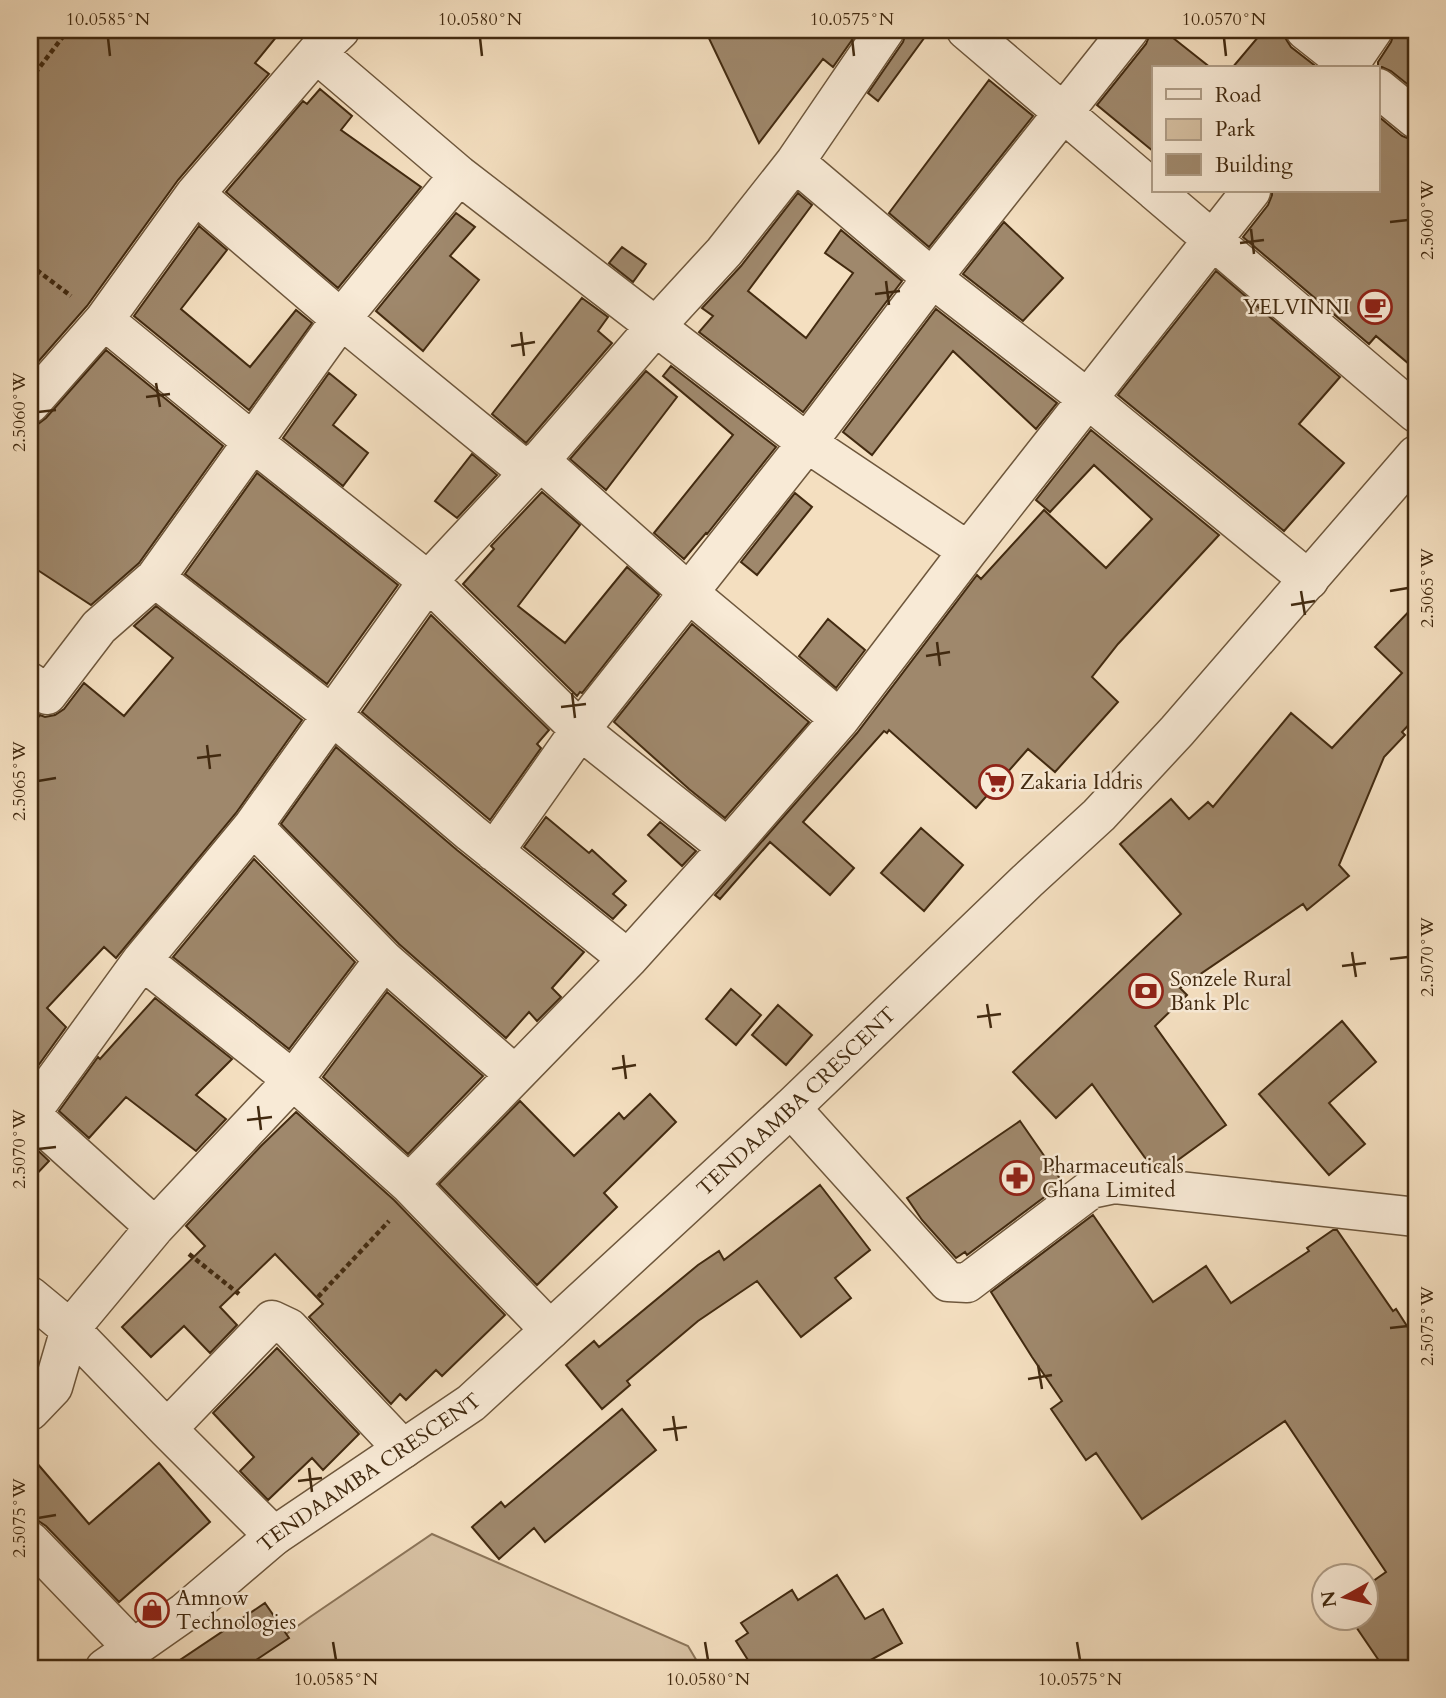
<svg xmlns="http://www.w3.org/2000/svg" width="1446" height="1698" font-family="Cardo,serif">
  <rect width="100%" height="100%" fill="#f4dfc0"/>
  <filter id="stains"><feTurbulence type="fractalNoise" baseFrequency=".00286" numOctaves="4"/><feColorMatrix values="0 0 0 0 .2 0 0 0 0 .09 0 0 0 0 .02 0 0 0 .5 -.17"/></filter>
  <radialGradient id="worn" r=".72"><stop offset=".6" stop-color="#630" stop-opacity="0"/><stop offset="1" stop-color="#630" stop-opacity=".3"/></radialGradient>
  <path fill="#d6c0a2" stroke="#8c7559" stroke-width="2" d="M432,1534L688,1646L701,1668H239L310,1617Z"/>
  <path fill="#9f886c" stroke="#422a10" stroke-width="2" d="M30,30H282L255,63L269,74L178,180L87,306L30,371Z
    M705,30H859L833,67L823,59L759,143Z
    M907,30H930L878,101L868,93L903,42Z
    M1150,30H1163L1211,68H1154V152L1097,105L1146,44L1150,34Z
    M1264,30H1277L1284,36L1291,47L1318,68H1232Z
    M1395,30H1416V91L1391,71L1382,67H1378V62L1391,42Z
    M989,80L1033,116L929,247L889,213Z
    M320,89L352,116L341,130L421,187L338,288L226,192L303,101L307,104Z
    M1378,116L1402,136L1412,140H1416V370L1376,336L1369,344L1243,237L1268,205L1272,195V191H1378Z
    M798,193L812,205L748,291L806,338L853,273L825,253L841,230L902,281L803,412L699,332L713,316L702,308L741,266Z
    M456,213L475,227L450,256L479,280L423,351L376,311Z
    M1004,222L1063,278L1023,321L963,274Z
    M199,226L227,250L181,309L250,367L296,310L312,323L249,410L134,316Z
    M622,247L646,264L633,282L609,263Z
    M1216,271L1340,377L1299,424L1344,463L1284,531L1118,395Z
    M582,298L608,317L598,331L612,343L526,443L492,414Z
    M936,309L1057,403L1036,429L953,351L872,455L843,432Z
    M106,350L223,446L139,563L91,605L30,565V428L33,425L38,424L46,418Z
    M671,366L776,447L707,534L706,533L684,559L654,533L733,435L663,376Z
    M646,371L677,397L606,490L570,459Z
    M329,373L356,395L333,425L368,453L343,486L283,438Z
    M1091,430L1219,535L1118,644L1092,677L1118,702L1055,772L1028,749L976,808L889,730L887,733L884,731L803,822L854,868L830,895L770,842L720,899L715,895L857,733L977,575L981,579L1044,510L1106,568L1152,519L1094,465L1050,512L1036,500Z
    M472,454L497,475L457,518L435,501Z
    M257,473L398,585L327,684L185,574Z
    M542,492L580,525L518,606L565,643L627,567L659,595L582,693L580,692L577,696L463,584L494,549L491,546Z
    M795,493L812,507L757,575L741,562Z
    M1416,604V717L1402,732L1405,735L1384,757L1339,865L1349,876L1307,910L1303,904L1180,988L1187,995L1155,1026L1226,1125L1167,1168L1151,1166L1092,1084L1056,1118L1013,1072L1181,914L1120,844L1171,799L1189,819L1208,802L1213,807L1291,713L1332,748L1402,673L1375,647Z
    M156,606L302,720L236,813L116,958L104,947L47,1008L66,1027L30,1077V727L40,715L45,717L55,715L64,709L84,683L124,716L173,658L134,626Z
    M431,615L549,730L537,744L541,748L490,820L362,712Z
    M828,619L865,650L836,688L799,656Z
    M692,624L809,722L725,818L689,789L614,722Z
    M336,747L457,850L584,952L552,988L561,997L537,1021L529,1012L506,1038L399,944L281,824Z
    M546,817L589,853L592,850L626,881L613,894L626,905L613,919L524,847Z
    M660,822L696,851L682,866L648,835Z
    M921,828L963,865L924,911L881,873Z
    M254,859L355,962L289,1049L173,957Z
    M731,989L761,1015L736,1045L706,1019Z
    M387,992L483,1076L408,1154L323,1077Z
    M155,998L232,1059L196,1095L226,1119L196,1151L126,1097L89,1138L59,1111L98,1057L100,1059Z
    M778,1005L812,1035L786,1065L752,1035Z
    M1342,1021L1376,1062L1329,1103L1365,1144L1329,1175L1259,1094Z
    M650,1094L676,1122L604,1193L617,1207L537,1285L439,1184L520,1101L574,1156L619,1113L624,1119Z
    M296,1112L394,1200L505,1315L442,1376L436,1370L406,1400L400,1394L391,1404L309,1317L323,1304L275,1254L220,1307L237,1325L210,1353L184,1326L151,1357L122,1327L205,1246L186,1226L261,1146Z
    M1020,1121L1063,1183L967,1255L965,1252L956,1258L922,1220L907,1198Z
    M30,1143L49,1161L30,1181Z
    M820,1185L870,1250L835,1278L851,1298L801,1337L757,1281L698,1321L627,1381L630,1385L602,1409L566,1365L594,1341L599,1347L698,1265L719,1251L724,1260Z
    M1093,1215L1153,1302L1206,1266L1231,1303L1309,1251L1307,1248L1333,1230H1337L1393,1311L1396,1309L1416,1340V1668H1384L1350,1618H1366V1586L1386,1572L1285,1421L1142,1519L1096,1453L1086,1460L1051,1409L1062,1401L1032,1357L991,1292Z
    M277,1348L359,1434L323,1470L312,1458L268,1500L240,1471L254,1457L213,1413Z
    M622,1409L656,1450L545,1542L534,1528L499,1559L472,1527L501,1502L505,1507Z
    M30,1455L89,1524L159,1463L210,1522L119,1602L46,1526L37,1520H30Z
    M837,1575L865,1619L883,1609L902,1643L856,1668H753L736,1641L748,1633L741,1623L792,1590L798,1600Z
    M265,1603L289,1638L244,1668H168Z"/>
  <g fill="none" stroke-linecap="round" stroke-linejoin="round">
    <g stroke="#6e573c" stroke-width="41">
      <path id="minor" d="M966,30L1154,190
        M1305,30L1353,68
        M316,53L459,175L807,443L968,551
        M1347,68L1373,30
        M1378,88L1416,119
        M795,162L932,278L1088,399L1309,580
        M1155,191L1416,413
        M195,194L341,319L529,473
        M104,320L254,443L428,581L580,730L728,848
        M30,404L104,320L195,194L316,53L340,30
        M539,460L689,593L840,719
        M155,578L333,716L471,833L628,959L728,848L840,719L968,551L1251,191
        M30,682L47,695L99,627L155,578L341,319L459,175
        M494,852L580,730L807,443L932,278L1129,30
        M142,960L293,1080L409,1184L550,1330
        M384,960L515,1075
        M791,1108L948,1282L967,1283L1091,1189L1115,1184L1416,1217
        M409,1184L628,959
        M155,1227L30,1114L142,960L253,826
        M30,1296L70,1329L167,1429L274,1536
        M30,1411L53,1387L70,1329L155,1227L293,1080L384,960L253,826L428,581L529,473L656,326L724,252L795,162L885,30
        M167,1429L272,1320L289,1328L403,1449
        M30,1541L133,1648"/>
    </g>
    <g stroke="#6e573c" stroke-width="41">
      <g id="tertiary">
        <path id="s1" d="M105,1668L185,1612L274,1536L471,1403L791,1108L1027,881L1099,815L1177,731L1416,455"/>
      </g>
    </g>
    <path stroke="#422a10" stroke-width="4.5" stroke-dasharray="5 3.5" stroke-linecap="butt" d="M30,80L68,30
      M30,265L71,296
      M189,1254L239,1294
      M318,1297L389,1221"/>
    <use href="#minor" stroke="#f8ead6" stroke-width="38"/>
    <use href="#tertiary" stroke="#f8ead6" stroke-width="38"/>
  </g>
  <path fill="none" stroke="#422a10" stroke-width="2.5" d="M108,38L110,56M480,38L482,56M852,38L854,56M1224,38L1226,56M1390,222L1408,220M1251,229L1254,254M1240,243L1264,240M886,281L889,305M875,294L900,291M521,332L524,356M511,346L535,342M156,383L160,407M146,397L170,394M38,412L56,410M1301,591L1305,615M1390,591L1408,588M1291,605L1315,601M937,642L940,666M926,656L950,652M572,693L575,718M561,707L586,704M207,745L210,769M197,758L221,755M38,781L56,778M1352,952L1356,977M1390,959L1408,957M1342,966L1366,963M987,1004L991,1028M977,1017L1001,1014M623,1055L626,1079M612,1069L636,1065M258,1106L261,1130M247,1120L272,1117M38,1149L56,1147M1390,1328L1408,1326M1038,1365L1042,1389M1028,1379L1052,1375M673,1416L677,1441M663,1430L687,1427M309,1468L312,1492M298,1481L322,1478M38,1518L56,1515M333,1642L336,1660M705,1642L708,1660M1077,1642L1080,1660"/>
  <defs>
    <g id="cafe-ring" transform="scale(1.75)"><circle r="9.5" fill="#f8ead6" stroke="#8f2418" stroke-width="1.5"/><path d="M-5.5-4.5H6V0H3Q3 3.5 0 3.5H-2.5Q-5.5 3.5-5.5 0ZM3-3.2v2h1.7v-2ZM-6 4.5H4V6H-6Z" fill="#8f2418"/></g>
    <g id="supermarket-ring" transform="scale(1.75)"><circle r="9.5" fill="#f8ead6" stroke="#8f2418" stroke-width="1.5"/><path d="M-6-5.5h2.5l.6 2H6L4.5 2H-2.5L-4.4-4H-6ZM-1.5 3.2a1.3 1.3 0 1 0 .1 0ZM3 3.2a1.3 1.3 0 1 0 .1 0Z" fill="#8f2418"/></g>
    <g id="bank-ring" transform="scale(1.75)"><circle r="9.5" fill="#f8ead6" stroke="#8f2418" stroke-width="1.5"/><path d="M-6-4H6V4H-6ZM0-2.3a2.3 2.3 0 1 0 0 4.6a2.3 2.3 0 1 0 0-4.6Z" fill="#8f2418"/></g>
    <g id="pharmacy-ring" transform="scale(1.75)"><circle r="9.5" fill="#f8ead6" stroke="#8f2418" stroke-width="1.5"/><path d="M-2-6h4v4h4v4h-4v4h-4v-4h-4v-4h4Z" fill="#8f2418"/></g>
    <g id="shop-ring" transform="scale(1.75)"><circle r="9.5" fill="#f8ead6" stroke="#8f2418" stroke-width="1.5"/><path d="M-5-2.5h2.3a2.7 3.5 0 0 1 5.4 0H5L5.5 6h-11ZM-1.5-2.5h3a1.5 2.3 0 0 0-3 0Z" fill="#8f2418"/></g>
  </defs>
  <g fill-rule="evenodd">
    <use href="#cafe-ring" x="1375" y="307"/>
    <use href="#supermarket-ring" x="996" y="782"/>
    <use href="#bank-ring" x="1146" y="991"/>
    <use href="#pharmacy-ring" x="1017" y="1178"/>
    <use href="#shop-ring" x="152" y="1610"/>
  </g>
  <g text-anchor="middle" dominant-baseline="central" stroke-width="5" stroke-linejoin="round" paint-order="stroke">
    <g font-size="21" fill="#422a10" stroke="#f8ead6" text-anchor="start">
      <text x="1350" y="307" text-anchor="end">YELVINNI</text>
      <text x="1020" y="782">Zakaria Iddris</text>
      <text x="1170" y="979">Sonzele Rural<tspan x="1170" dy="24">Bank Plc</tspan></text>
      <text x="1042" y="1166">Pharmaceuticals<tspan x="1042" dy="24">Ghana Limited</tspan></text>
      <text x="176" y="1598">Amnow<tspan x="176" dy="24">Technologies</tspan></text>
    </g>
    <g font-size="21" fill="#422a10" stroke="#f8ead6">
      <text stroke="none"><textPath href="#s1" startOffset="896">TENDAAMBA CRESCENT</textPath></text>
      <text stroke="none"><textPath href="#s1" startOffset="329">TENDAAMBA CRESCENT</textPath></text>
    </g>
  </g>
  <rect width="1446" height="1698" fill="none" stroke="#f4dfc0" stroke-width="77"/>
  <rect x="1152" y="66" width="228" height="126" fill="#f8ead6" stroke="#af9d87" stroke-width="2"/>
  <rect x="1166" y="89" width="35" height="10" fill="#f8ead6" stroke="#af9d87" stroke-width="2"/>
  <text x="1215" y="102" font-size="21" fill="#422a10">Road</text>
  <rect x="1166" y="119" width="35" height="21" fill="#d6c0a2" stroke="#af9d87" stroke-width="2"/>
  <text x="1215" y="136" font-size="21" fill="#422a10">Park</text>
  <rect x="1166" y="154" width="35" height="21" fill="#9f886c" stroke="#af9d87" stroke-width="2"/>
  <text x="1215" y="172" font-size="21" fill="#422a10">Building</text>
  <g transform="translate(1345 1597) rotate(262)"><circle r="33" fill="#f8ead6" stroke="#af9d87" stroke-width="2"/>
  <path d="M0-5L12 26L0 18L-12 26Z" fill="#8f2418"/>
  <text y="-10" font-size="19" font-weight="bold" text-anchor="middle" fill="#422a10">N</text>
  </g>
  <rect x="38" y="38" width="1370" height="1622" fill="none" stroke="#422a10" stroke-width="2.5"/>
  <g font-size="18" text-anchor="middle" fill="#422a10">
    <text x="108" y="25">10.0585°N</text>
    <text x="480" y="25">10.0580°N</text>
    <text x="852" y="25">10.0575°N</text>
    <text x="1224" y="25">10.0570°N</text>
    <text transform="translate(1427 220) rotate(-90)" y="6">2.5060°W</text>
    <text transform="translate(19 412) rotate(-90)" y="6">2.5060°W</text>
    <text transform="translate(1427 588) rotate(-90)" y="6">2.5065°W</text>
    <text transform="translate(19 781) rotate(-90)" y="6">2.5065°W</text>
    <text transform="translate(1427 957) rotate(-90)" y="6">2.5070°W</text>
    <text transform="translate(19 1149) rotate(-90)" y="6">2.5070°W</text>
    <text transform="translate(1427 1326) rotate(-90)" y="6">2.5075°W</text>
    <text transform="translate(19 1518) rotate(-90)" y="6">2.5075°W</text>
    <text x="336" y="1685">10.0585°N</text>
    <text x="708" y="1685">10.0580°N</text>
    <text x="1080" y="1685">10.0575°N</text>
  </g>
  <rect width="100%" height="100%" filter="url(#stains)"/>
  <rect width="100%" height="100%" fill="url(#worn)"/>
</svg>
